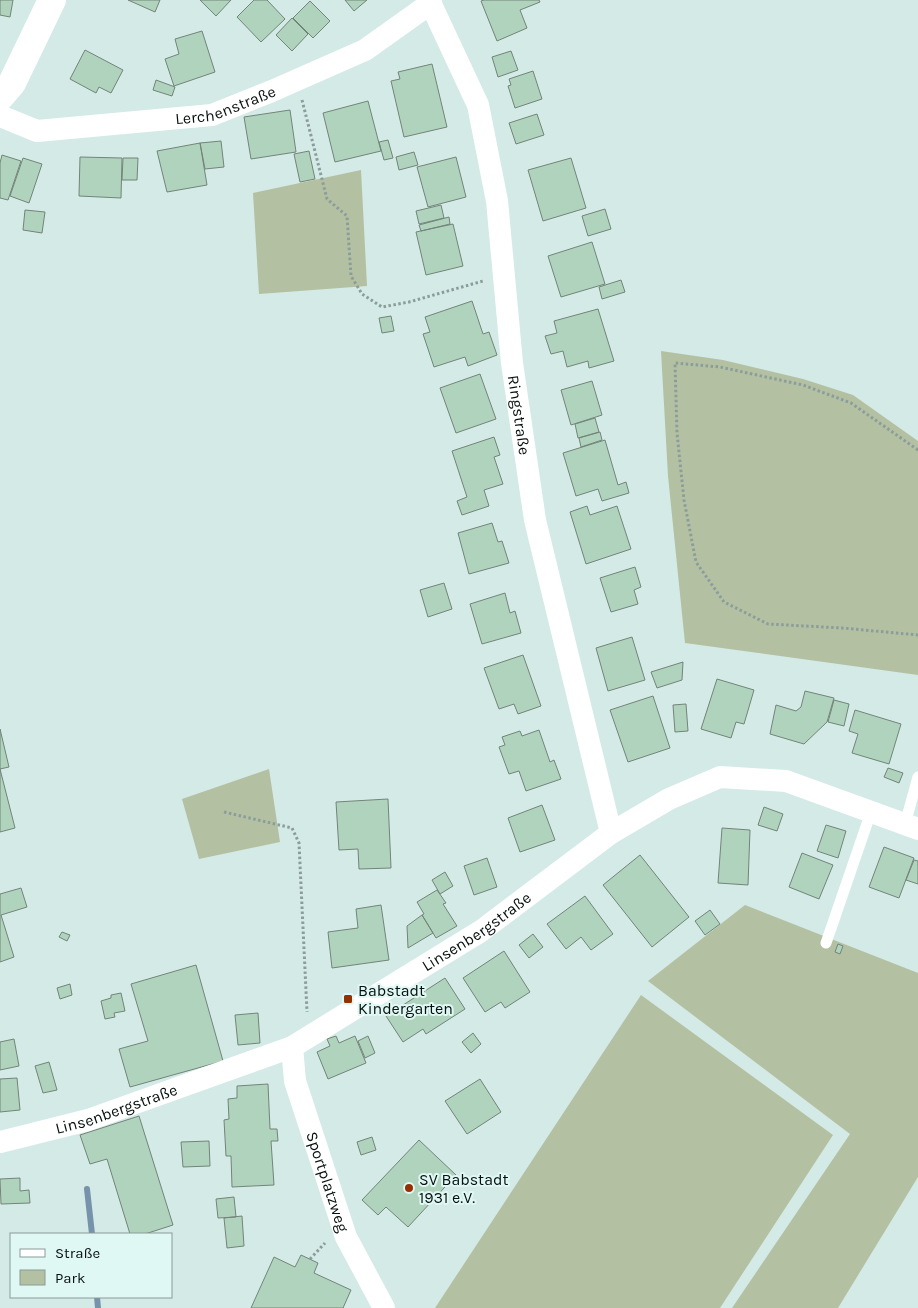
<svg xmlns="http://www.w3.org/2000/svg" width="918" height="1308" font-family="Karla,sans-serif">
  <rect width="100%" height="100%" fill="#d3eae7"/>
  <path fill="#b3c1a2" d="M361,170L367,286L259,294L253,193Z
    M661,351L723,360L803,379L853,395L918,441V675L685,643L668,476Z
    M269,769L280,842L199,859L182,799Z
    M745,905L918,973V1177L838,1308H732L850,1134L648,981Z
    M641,995L833,1135L720,1308H435Z"/>
  <g fill="none" stroke-linecap="round" stroke-linejoin="round">
    <path stroke="#7793ac" stroke-width="6" d="M87,1189L92,1234
      M97,1297L98,1308"/>
  </g>
  <path fill="#b0d3bd" stroke="#738479" d="M0,0H13L10,17L0,15Z
    M128,0H160L155,12Z
    M200,0H231L216,16Z
    M254,0H267L285,19L261,42L237,17Z
    M345,0H367L354,11Z
    M484,0H539L540,2L520,10L527,28L497,41L481,1Z
    M310,1L330,21L313,38L293,18Z
    M292,18L308,34L292,51L276,35Z
    M202,31L215,72L174,86L165,59L179,54L175,39Z
    M85,50L123,70L111,93L99,87L96,93L70,79Z
    M511,51L518,70L498,77L492,57Z
    M432,64L447,127L404,137L391,81L400,79L398,72Z
    M533,71L542,99L515,108L508,86L511,85L509,79Z
    M156,80L175,87L172,96L153,90Z
    M368,101L381,151L335,162L323,113Z
    M290,110L296,152L251,159L244,117Z
    M537,114L544,135L516,144L509,123Z
    M388,140L393,158L384,160L379,142Z
    M221,141L224,167L205,169L200,143Z
    M200,143L207,185L167,192L157,151Z
    M309,151L315,179L300,182L294,154Z
    M414,152L418,165L399,170L396,157Z
    M2,155L21,161L8,200L0,198V163Z
    M80,157L122,158L121,198L79,196Z
    M456,157L466,197L428,207L417,167Z
    M23,158L42,164L29,203L10,196Z
    M123,158H138L137,180H122Z
    M571,158L586,208L543,221L528,170Z
    M441,205L444,218L419,224L416,211Z
    M605,209L611,229L588,236L582,216Z
    M25,210L45,212L42,233L23,230Z
    M449,217L450,224L421,231L419,225Z
    M453,224L463,266L426,275L416,232Z
    M592,242L605,284L561,297L548,256Z
    M621,280L625,292L602,299L599,287Z
    M472,301L483,334L489,332L497,355L468,366L465,357L434,367L423,334L430,332L425,317Z
    M598,309L614,361L589,368L588,361L567,367L563,351L551,354L545,336L557,333L554,321Z
    M391,316L394,331L382,333L379,318Z
    M480,374L496,419L456,433L440,388Z
    M592,381L602,415L571,425L561,390Z
    M595,418L599,432L578,438L575,424Z
    M600,432L602,440L581,447L579,438Z
    M494,437L500,455L494,457L503,484L484,490L489,506L462,515L457,501L467,497L452,451Z
    M605,440L618,485L626,482L629,493L602,501L598,489L576,496L563,453Z
    M587,506L590,515L617,506L631,549L586,564L570,512Z
    M492,523L498,542L502,541L509,563L469,574L458,533Z
    M635,567L641,587L634,590L638,604L611,612L600,578Z
    M444,583L452,609L428,617L420,590Z
    M505,593L510,613L515,611L521,633L482,644L470,604Z
    M632,637L645,680L608,691L596,648Z
    M523,655L541,706L518,714L514,704L499,709L484,668Z
    M683,662L682,680L657,688L651,672Z
    M717,679L754,690L744,724L736,722L731,738L701,729Z
    M805,691L834,698L827,722L804,744L770,734L776,705L796,711L801,707Z
    M653,696L670,748L628,762L610,710Z
    M834,700L849,704L844,726L828,722Z
    M686,704L688,731L675,732L673,705Z
    M855,710L901,724L889,764L852,753L858,734L849,731Z
    M0,729L9,767L0,769L15,828L0,832Z
    M539,730L550,762L554,760L561,779L526,791L519,771L509,774L499,747L505,745L502,737L520,731L522,736Z
    M888,768L903,773L899,783L884,777Z
    M388,799L391,868L359,869L358,849L339,850L336,802Z
    M542,805L555,840L520,852L508,818Z
    M764,807L783,814L777,831L758,825Z
    M826,825L846,831L838,858L817,851Z
    M722,828L750,830L748,885L718,883Z
    M884,847L914,858L899,898L869,887Z
    M802,853L833,865L819,899L789,887Z
    M640,855L689,917L652,947L603,885Z
    M487,858L497,887L474,895L464,866Z
    M914,860L918,861V884L906,880Z
    M445,872L453,886L440,894L432,880Z
    M21,888L27,907L1,915L14,957L0,962V894Z
    M437,890L446,903L443,904L457,926L436,938L422,915L424,914L417,902Z
    M585,896L613,934L591,950L581,937L566,949L547,924Z
    M381,905L389,960L332,968L328,932L358,928L356,909Z
    M710,910L720,924L705,935L695,921Z
    M422,915L433,933L408,948L407,926Z
    M62,932L70,935L67,941L59,937Z
    M533,934L543,947L529,958L519,945Z
    M838,944L843,946L840,954L835,952Z
    M504,951L530,992L505,1008L501,1002L485,1012L463,978Z
    M196,965L223,1061L130,1087L119,1049L148,1041L131,984Z
    M445,978L465,1009L426,1034L423,1029L403,1042L386,1016Z
    M70,984L72,995L60,999L57,988Z
    M121,993L125,1011L114,1013L115,1017L105,1019L101,1001L111,998V995Z
    M258,1013L260,1043L238,1045L235,1015Z
    M473,1033L481,1044L471,1053L462,1042Z
    M336,1036L339,1043L355,1036L366,1063L328,1079L317,1052L330,1046L327,1039Z
    M368,1036L375,1053L365,1058L358,1041Z
    M14,1039L19,1066L0,1070V1042Z
    M49,1062L57,1090L43,1093L35,1066Z
    M17,1078L20,1110L0,1112V1079Z
    M480,1079L501,1112L467,1134L445,1101Z
    M268,1084L270,1129H277L278,1141H271L274,1185L232,1187L231,1156H226L224,1120L229,1119L228,1099L237,1098V1086Z
    M139,1116L173,1225L145,1234H130L107,1159L90,1164L80,1135Z
    M372,1137L376,1150L361,1155L357,1142Z
    M419,1140L456,1175L408,1227L386,1207L378,1215L362,1200Z
    M209,1141L210,1166L183,1167L181,1142Z
    M20,1178V1191L29,1190L30,1203L1,1204L0,1179Z
    M234,1197L236,1217L218,1218L216,1199Z
    M242,1216L244,1246L227,1248L224,1218Z
    M301,1255L318,1263L314,1273L351,1290L343,1308H251L274,1257L295,1267Z"/>
  <g fill="none" stroke-linecap="round" stroke-linejoin="round">
    <path stroke="#8b9d9b" stroke-width="3" stroke-dasharray="2.5 2.5" stroke-linecap="butt" d="M302,100L327,199L347,216L351,276L362,294L382,307L409,302L483,281
      M918,450L851,403L803,385L720,367L675,363L677,433L684,500L696,562L724,602L768,624L842,628L918,635
      M224,812L292,828L299,843L307,1012
      M310,1259L325,1243"/>
    <path stroke="#fff" stroke-width="11" d="M905,824L918,777
      M826,943L871,812"/>
    <g stroke="#fff" stroke-width="22">
      <path id="s1" d="M429,0L478,105L497,201L512,363L535,520L611,833"/>
      <path id="s2" d="M0,116L37,131L212,115L272,91L365,50L431,3"/>
      <path id="s3" d="M292,1047L295,1081L346,1237L384,1308"/>
      <path id="s4" d="M0,1142L88,1120L292,1047L481,931L611,833L669,799L720,777L786,781L918,829"/>
    </g>
    <path stroke="#fff" stroke-width="28" d="M0,97L12,83L52,0"/>
  </g>
  <g fill="#963003" stroke="#e0f8f4" stroke-width="2">
    <rect x="343" y="994" width="10" height="10" rx="2.5"/>
    <circle cx="409" cy="1188" r="5"/>
  </g>
  <g text-anchor="middle" dominant-baseline="central" stroke-width="4" stroke-linejoin="round" paint-order="stroke">
    <g font-size="16" fill="#08100f" stroke="#e0f8f4">
      <text stroke="none"><textPath href="#s2" startOffset="231">Lerchenstraße</textPath></text>
      <text stroke="none"><textPath href="#s1" startOffset="429">Ringstraße</textPath></text>
      <text stroke="none"><textPath href="#s4" startOffset="525">Linsenbergstraße</textPath></text>
      <text stroke="none"><textPath href="#s4" startOffset="121">Linsenbergstraße</textPath></text>
      <text stroke="none"><textPath href="#s3" startOffset="140">Sportplatzweg</textPath></text>
    </g>
    <g font-size="16" fill="#08100f" stroke="#e0f8f4" text-anchor="start">
      <text x="358" y="990">Babstadt<tspan x="358" dy="18">Kindergarten</tspan></text>
      <text x="419" y="1179">SV Babstadt<tspan x="419" dy="18">1931 e.V.</tspan></text>
    </g>
  </g>
  <rect x="10" y="1233" width="162" height="65" fill="#e0f8f4" stroke="#8a9b98"/>
  <rect x="20" y="1249" width="25" height="8" fill="#ffffff" stroke="#8a9b98"/>
  <text x="55" y="1258" font-size="15" fill="#08100f">Straße</text>
  <rect x="20" y="1270" width="25" height="15" fill="#b3c1a2" stroke="#8a9b98"/>
  <text x="55" y="1283" font-size="15" fill="#08100f">Park</text>
</svg>
